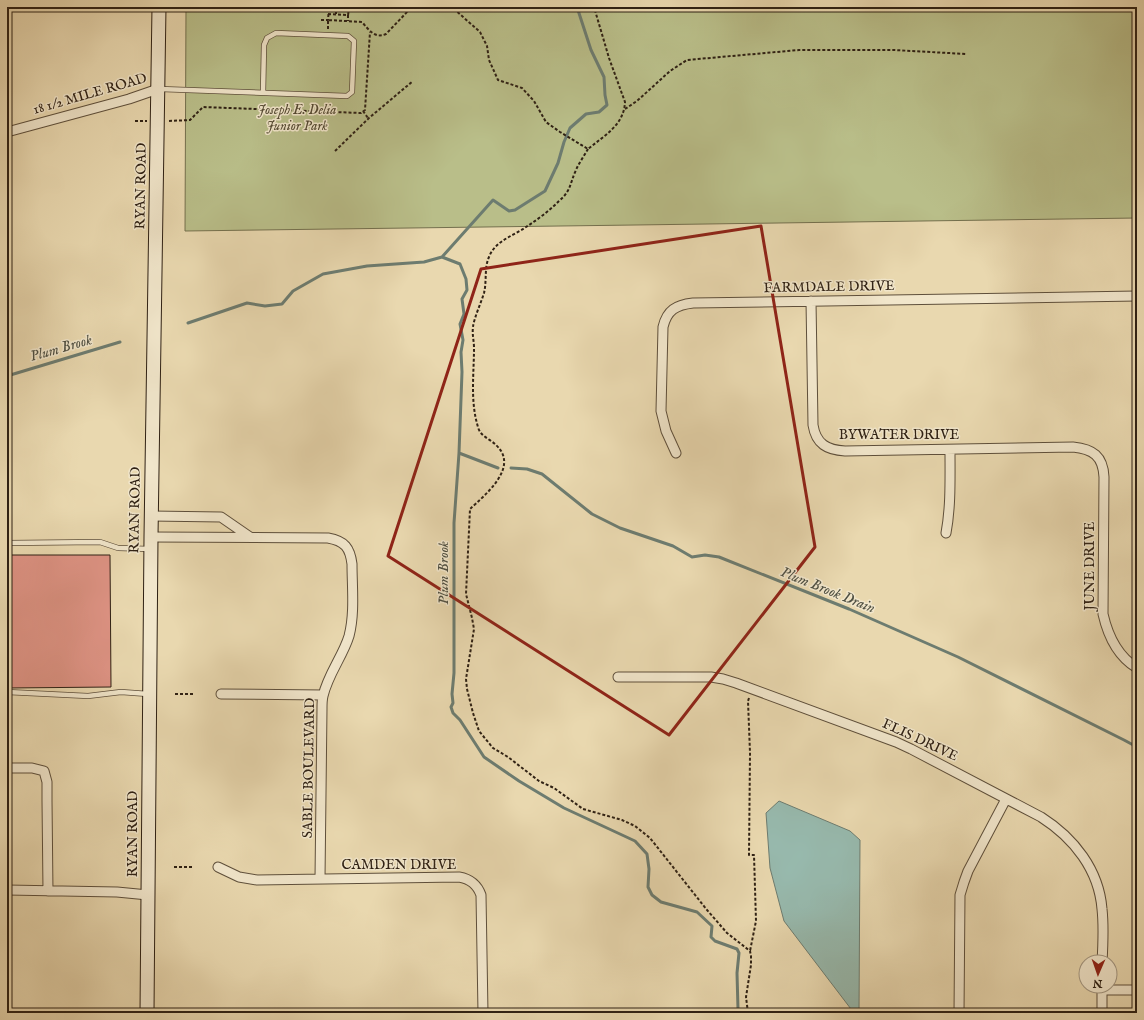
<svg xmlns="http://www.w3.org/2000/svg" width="1144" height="1020" font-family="'IM FELL English',serif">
  <rect width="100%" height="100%" fill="#e9d8af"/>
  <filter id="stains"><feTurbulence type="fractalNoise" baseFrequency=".005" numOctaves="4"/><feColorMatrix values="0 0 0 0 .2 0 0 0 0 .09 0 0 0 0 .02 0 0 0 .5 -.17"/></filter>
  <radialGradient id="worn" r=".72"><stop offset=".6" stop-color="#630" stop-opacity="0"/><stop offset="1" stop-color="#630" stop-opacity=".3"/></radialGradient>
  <path fill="#b9be89" stroke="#74704e" d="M186,7H1137V218L635,225L185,231Z"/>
  <path fill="#97b9ad" stroke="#6d7c70" d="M779,801L850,831L860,840L859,1013H854L784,921L770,868L766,813Z"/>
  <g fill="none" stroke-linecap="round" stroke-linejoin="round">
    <path stroke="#6d7c70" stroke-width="3" d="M442,257L493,200L509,211L515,210L545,191L558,163L564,142L570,128L586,114L599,112L607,105L605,95L604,77L591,50L577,7
      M188,323L247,303L265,306L282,304L293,291L323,274L367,266L424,262L442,257L460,264L466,279L467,290L462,299L464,314L460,324L463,340L461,352L462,372L459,453L454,523V673L452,694L453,703L451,707L453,713L460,720L484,757L519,781L564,808L635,841L647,854L649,869L648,887L652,895L661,902L697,912L712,926L711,937L715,941L737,949L739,953L737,973L738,1009L739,1013
      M7,376L120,342
      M459,453L498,468
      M511,468L527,469L542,474L592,514L620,528L673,546L692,557L705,555L719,557L849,609L958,657L1124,740L1137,747"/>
  </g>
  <path fill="#dd9283" stroke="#2f2114" d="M7,555H110L111,687L7,688Z"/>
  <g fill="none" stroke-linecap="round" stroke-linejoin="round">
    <g stroke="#5e4f3b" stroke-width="6">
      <path id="lane" d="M160,89L347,96L352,92L354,41L348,36L276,33L267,38L264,45L263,93
        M7,543L100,542L118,548L150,549
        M7,692L88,696L121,692L148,694"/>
    </g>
    <g stroke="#5e4f3b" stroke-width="11">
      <path id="street" d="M7,132L129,99L158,89
        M811,301L813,425C816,444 827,450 845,451L1073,447C1093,449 1103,456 1104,477L1103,614C1108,636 1117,656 1137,668
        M676,453L666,431L661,411L663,327C667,310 676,305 693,303L1137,296
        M151,516L221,517L250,537
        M946,533C951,506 950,478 950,450
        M151,537L328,538C345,541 350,548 352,564C352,587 355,613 349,636C343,656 328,674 323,696C322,700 322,704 322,708L320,879
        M618,677H711L723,679L736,683L896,742L911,749L1041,817C1074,838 1099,870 1102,909C1104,927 1103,945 1102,962
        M221,694L323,695
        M7,768H32L44,771L47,782V801L48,891
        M218,867L239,877L257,880L459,877C470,879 477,884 481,895L483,1013
        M7,890L117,892L148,895
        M1102,990H1137
        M959,1013L960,895L964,882L968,871L1006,799
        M1102,1013V986"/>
    </g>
    <g stroke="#2f2114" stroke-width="15">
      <path id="secondary" d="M147,1013L151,537L159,7"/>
    </g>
    <path stroke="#2f2114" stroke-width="2" stroke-dasharray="3 2" stroke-linecap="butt" d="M449,7L454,9L480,32L487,46L489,60L498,80L522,88L534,101L546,122L560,132L588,149C605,135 624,125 625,102L609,58L594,7
      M328,14L348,15V21
      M336,14V8
      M348,15L349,9
      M321,20H328L329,7
      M328,29V20L362,22C369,30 375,39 386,34L409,10L415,7
      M625,109L637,101L670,71L687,60L799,50H894L966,54
      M363,111L368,118
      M135,121H147
      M169,121L190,120L203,107L361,113L365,110L370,32
      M588,149C584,156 579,163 576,170C570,183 571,191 559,201C549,211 537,220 526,227C513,236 495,241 489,257C484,268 487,281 484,293C481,303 474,318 473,327C472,334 474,341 474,348C474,374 470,401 478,427C480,436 490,439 496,445C520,467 485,495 470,509L466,594L472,618L474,629L466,679L467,689L473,713L479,731L493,748L508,757L539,781L554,788L583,809L622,820L635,826L650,838L707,910L727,933L750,951L751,956V965L746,997L748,1013
      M335,151L369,118L413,81
      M175,694H194
      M749,698L748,701L750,753L749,855H754L756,921L750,951
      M174,867H192"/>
    <use href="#lane" stroke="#f1e6cb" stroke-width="4.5"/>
    <use href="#street" stroke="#f1e6cb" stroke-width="9"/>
    <use href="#secondary" stroke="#f1e6cb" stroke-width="13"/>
  </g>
  <path fill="none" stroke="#8f2418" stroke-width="3" stroke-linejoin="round" d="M761,226L815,547L669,735L388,556L481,269Z"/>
  <g text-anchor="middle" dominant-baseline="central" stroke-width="3" stroke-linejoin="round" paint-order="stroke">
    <g font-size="14" fill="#2f2114" stroke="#f1e6cb">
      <text transform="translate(90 94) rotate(-16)">18 1/2 MILE ROAD</text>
      <text transform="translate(141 186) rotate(-89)">RYAN ROAD</text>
      <text transform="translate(829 287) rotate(-1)">FARMDALE DRIVE</text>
      <text x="899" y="435">BYWATER DRIVE</text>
      <text transform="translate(135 510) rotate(-89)">RYAN ROAD</text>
      <text transform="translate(1090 566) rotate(-90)">JUNE DRIVE</text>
      <text transform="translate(920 740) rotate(25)">FLIS DRIVE</text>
      <text transform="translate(309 768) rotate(-89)">SABLE BOULEVARD</text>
      <text transform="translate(133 834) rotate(-90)">RYAN ROAD</text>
      <text x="399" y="865">CAMDEN DRIVE</text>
    </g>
    <g font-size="14" font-style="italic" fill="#524831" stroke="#f1e6cb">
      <text x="297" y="110">Joseph E. Delia<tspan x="297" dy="16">Junior Park</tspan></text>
    </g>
    <g font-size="15" font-style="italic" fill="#4e4f42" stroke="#f1e6cb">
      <text transform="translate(61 348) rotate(-16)">Plum Brook</text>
      <text transform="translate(443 573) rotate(-90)">Plum Brook</text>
      <text transform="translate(828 590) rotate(22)">Plum Brook Drain</text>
    </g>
  </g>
  <rect width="1144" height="1020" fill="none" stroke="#e9d8af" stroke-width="24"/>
  <rect x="8" y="8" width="1128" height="1004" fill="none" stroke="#2f2114" stroke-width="2"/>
  <rect x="12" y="12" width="1120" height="996" fill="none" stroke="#2f2114"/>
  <g transform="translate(1098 974) rotate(182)"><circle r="19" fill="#f1e6cb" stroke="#a39782"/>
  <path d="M0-3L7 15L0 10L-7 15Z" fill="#8f2418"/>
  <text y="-6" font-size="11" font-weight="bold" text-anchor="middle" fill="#2f2114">N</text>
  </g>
  <rect width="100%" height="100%" filter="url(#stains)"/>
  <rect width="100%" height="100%" fill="url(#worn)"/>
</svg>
